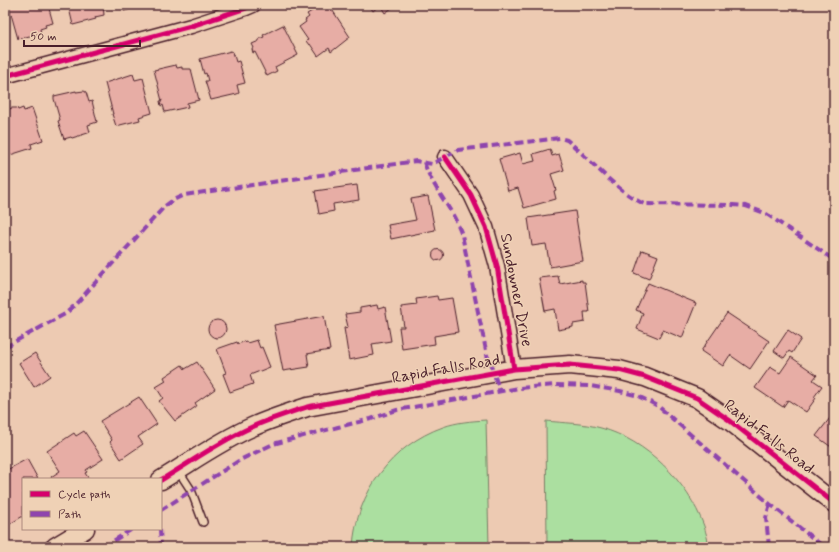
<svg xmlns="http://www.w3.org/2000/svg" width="839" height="552" font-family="Mynerve,sans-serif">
  <rect width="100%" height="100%" fill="#edcab2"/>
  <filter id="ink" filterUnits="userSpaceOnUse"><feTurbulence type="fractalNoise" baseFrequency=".025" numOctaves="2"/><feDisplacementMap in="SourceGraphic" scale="8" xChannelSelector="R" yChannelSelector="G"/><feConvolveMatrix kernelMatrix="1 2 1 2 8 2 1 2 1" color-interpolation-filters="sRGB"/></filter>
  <g filter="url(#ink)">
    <path fill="#abdfa0" stroke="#7a7f66" d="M486,420L489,547H353C356,493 392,445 443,427C457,422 471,421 486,420Z
      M546,421C564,423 583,423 601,428C646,440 688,482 704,526C706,533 708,540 709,547H547Z"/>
    <path fill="#e7ada5" stroke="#4a1f2b" d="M7,5H48L53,23L45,25L46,27L40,29L41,33L18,39L9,7L8,8Z
      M69,5H103L104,15L95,17L96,19L73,25L69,8L70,7Z
      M123,5H146L124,11Z
      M315,5H329L350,37L331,52L329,48L318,56L310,44L309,45L306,41L308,40L299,27L306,22L305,20L309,17L307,14L317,8Z
      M369,5H396L385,13L380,5L373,11Z
      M283,25L298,55L275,67L277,71L267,76L255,52L253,53L252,49L254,48L252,44L259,41V39L264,37L263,35Z
      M231,51L233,52L236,62L239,61L245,83L237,85L239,93L237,94L211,100L205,81H208L206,73L204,74L200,59Z
      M176,65L177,68L182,67V69H191L199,100L187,103L188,107L165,112L163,105L161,106L160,101H162L154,70Z
      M133,74L135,80L143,78L152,113L139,117L140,120L116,126L112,114H113L105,83Z
      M76,91V92L84,91L86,92L89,102L92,101L97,122L88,125L90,132L88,133L72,138L71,137L64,139L58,121L60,120L54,99V96Z
      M12,108H17L18,110L23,108L24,111L32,108L43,140L31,144L32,148L10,155L7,148L5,149V111L7,110L8,112L9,109Z
      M550,149L552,156L559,154L564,170L551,174L556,190L554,191L556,199L524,208L518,188L508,191L499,159L520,153L523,164L535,161L533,154Z
      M357,185L359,200L333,204L334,211L319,214L315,191Z
      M428,196L435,230L391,239L388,225L416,220L411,199Z
      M575,211L583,261L550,267L546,244L532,246L528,218Z
      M432.5 255a5.5 5.5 0 1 1 11 0a5.5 5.5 0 1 1-11 0Z
      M642,250L658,256L649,279L634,273Z
      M558,276L560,284L582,280V282H585L589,312H584L585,322L573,324V327L558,330L555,309L545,311L539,278Z
      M648,283L696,303L682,338L663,330L659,338L637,329L643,313L636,310Z
      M437,296L438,300L452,298L458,332L434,336L435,344L402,349L399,327H404L401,307L417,305L416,299Z
      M377,305L378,309L385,307L391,341L372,344L374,355L349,360L344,328L348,327L345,314L360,312V308Z
      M727,313L769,341L750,369L730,355L723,366L701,351Z
      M324,316L330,350L307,354L309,367L283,371L274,325Z
      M208 329a9 9 0 1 1 18 0a9 9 0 1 1-18 0Z
      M788,330L801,339L792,353L789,351L784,358L774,351Z
      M257,340L260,348L262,347L270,367L250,375L253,384L230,392L223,374L226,373L217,349L237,342L238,344L246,341L247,343Z
      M35,353L50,376L34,387L19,363Z
      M791,357L817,375L813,380L822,386L814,397L816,398L806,412L788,400L783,407L755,388L770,367L780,373Z
      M197,362L215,389L195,403L197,406L175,421L159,401L163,398L156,387L166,381L164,377L182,365L185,369Z
      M139,397L157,424L138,437L143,444L121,459L110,442L112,440L100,421Z
      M830,418L834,422V449L816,436Z
      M84,431L103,459L86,470L87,472L85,473L89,479H52L51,477L60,471L47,451L74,433L76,436Z
      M27,459L38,479H23V516L5,527V471Z"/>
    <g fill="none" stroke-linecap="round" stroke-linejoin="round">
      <g stroke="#4a1f2b" stroke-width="10">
        <path id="service" d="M178,470L191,490L203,522"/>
      </g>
      <g stroke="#4a1f2b" stroke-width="17">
        <path id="minor" d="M5,76L191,26L246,8L253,5
          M445,157L471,195L486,227L497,266L514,369"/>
      </g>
      <g stroke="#4a1f2b" stroke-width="21">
        <path id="tertiary" d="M161,480C191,462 220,441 252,427C270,419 289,413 307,407L514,369L570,365L619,370L645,377L697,398L729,420L834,503
          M55,547L85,529"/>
      </g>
      <use href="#service" stroke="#efd1b5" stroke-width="7"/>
      <use href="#minor" stroke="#efd1b5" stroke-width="14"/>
      <use href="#tertiary" stroke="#efd1b5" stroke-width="18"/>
      <path stroke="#8e44ad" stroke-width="4" stroke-dasharray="8 4" stroke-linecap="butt" d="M424,162C432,188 453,208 462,235L487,355L500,391
        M5,347L65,314L74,306L165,206L173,200L184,195L416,161L432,164L458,150L560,138L567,140C592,161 614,189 644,204L733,205L746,206L765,213L834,260
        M161,510L240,460L273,444L338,427L371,419L397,410L519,388L556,385L590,386L620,391L638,396L658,406L770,504L824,547
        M160,529L161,547
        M104,547L132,529
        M769,547L766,518L770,504"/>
      <g stroke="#efd1b5" stroke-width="8">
        <path id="cycleway" d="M5,76L191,26L246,8L253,5
          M445,157L471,195L486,227L497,266L514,369
          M161,480C191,462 220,441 252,427C270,419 289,413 307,407L514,369L570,365L619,370L645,377L697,398L729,420L834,503"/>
      </g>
      <use href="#cycleway" stroke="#d6006c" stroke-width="5"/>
    </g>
  </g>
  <g text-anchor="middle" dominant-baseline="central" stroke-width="3" stroke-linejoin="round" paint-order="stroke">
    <g font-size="16" fill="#4a1f2b" stroke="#efd1b5">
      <text transform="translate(516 290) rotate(79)">Sundowner Drive</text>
      <text transform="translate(446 369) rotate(-10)">Rapid Falls Road</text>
      <text transform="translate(769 437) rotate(38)">Rapid Falls Road</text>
    </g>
  </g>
  <rect width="839" height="552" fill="none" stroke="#efd1b5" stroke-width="20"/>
  <rect x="10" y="10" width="819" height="532" fill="none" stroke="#4a1f2b" stroke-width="1.5" filter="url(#ink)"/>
  <rect x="22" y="478" width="140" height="52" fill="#efd1b5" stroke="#ad8a7e"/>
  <rect x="30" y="491" width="20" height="6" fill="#d6006c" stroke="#ad8a7e"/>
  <text x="58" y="498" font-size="12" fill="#4a1f2b">Cycle path</text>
  <rect x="30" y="511" width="20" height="6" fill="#8e44ad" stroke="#ad8a7e"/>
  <text x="58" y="518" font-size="12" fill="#4a1f2b">Path</text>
  <path d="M24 40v6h116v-6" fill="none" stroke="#4a1f2b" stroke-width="2"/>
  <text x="30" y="40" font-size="12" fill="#4a1f2b" stroke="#efd1b5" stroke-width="3" paint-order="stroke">50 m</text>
</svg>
